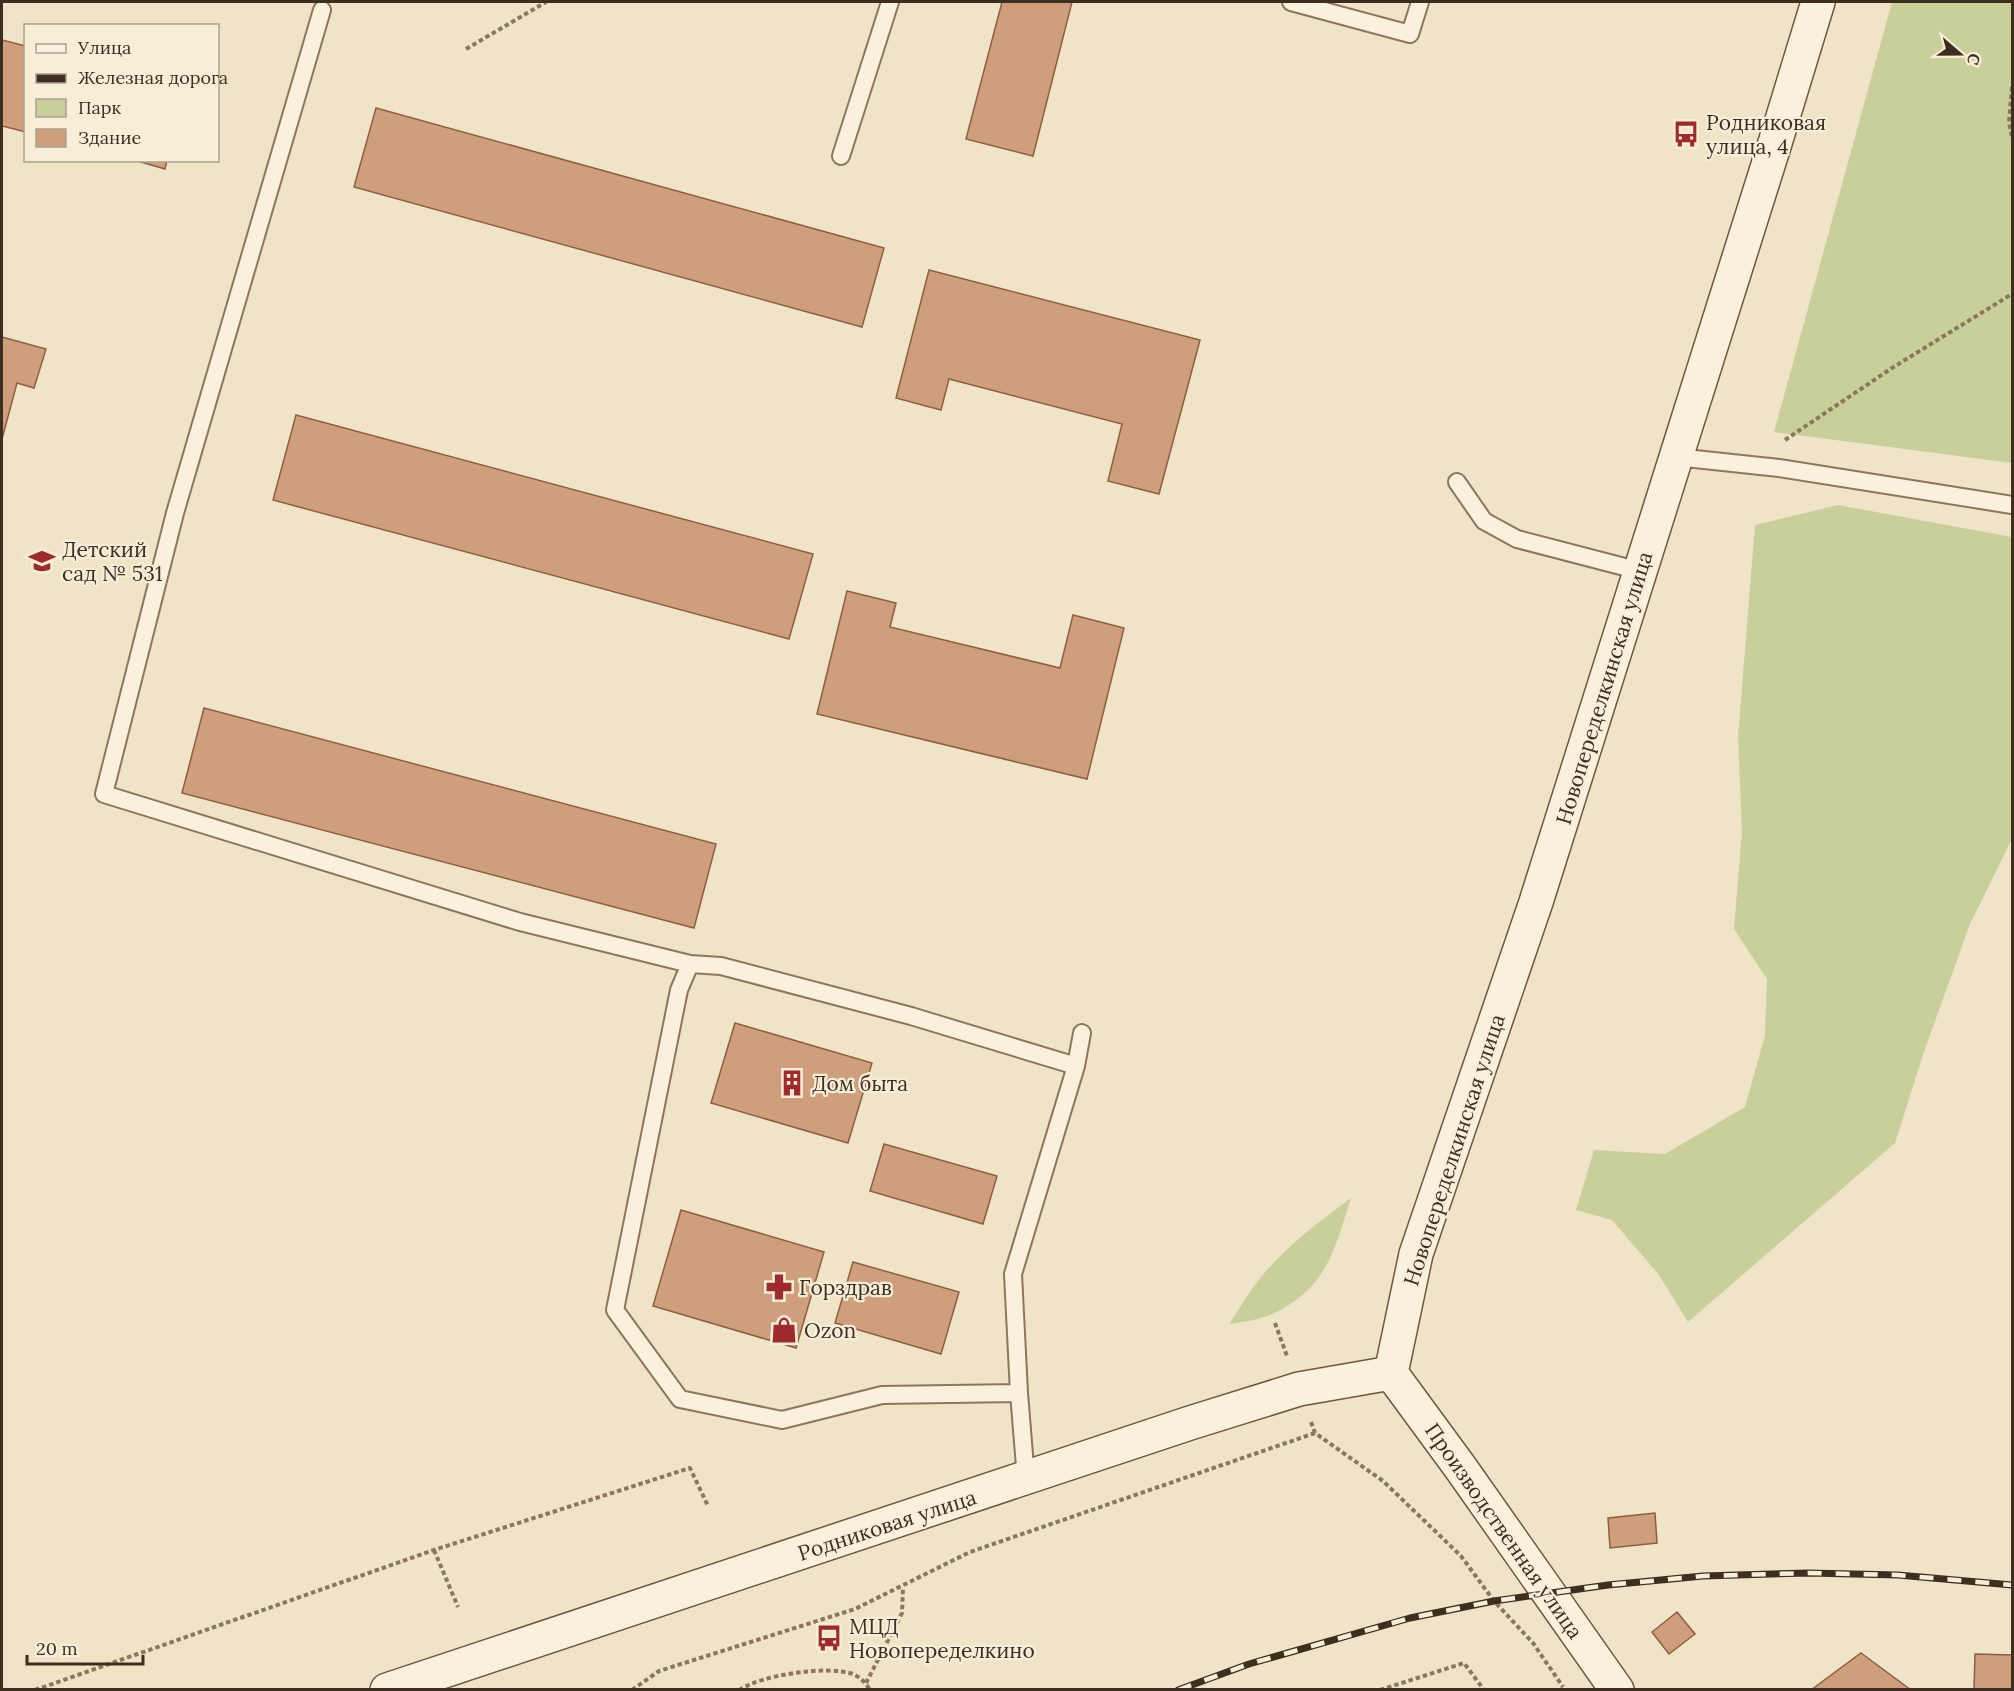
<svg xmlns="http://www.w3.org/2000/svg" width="2014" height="1691" font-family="Lora,serif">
  <rect width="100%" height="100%" fill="#f0e4c8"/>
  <path fill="#c9cf9b" d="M1892,2H2012V463L1774,432Z
    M1838,505L2012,537V839L1970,924L1925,1049L1895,1143L1688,1322L1659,1275L1612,1220L1576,1210L1594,1150L1665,1154L1745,1107L1765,1035L1767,979L1734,929L1742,831L1738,737L1755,525Z
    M1351,1198C1334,1252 1326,1290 1270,1315C1258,1320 1242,1322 1229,1324C1237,1313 1244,1300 1252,1289C1278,1252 1316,1224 1351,1198Z"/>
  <path fill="#cf9f7d" stroke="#8d5f41" stroke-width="1.5" d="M1002,2H1072L1033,156L966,139Z
    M2,40L26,46V132L2,126Z
    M376,108L884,248L862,327L354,187Z
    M134,160H167L165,169Z
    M929,270L1200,340L1159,494L1108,481L1122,424L949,379L941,410L896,398Z
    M2,337L46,349L34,388L17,383L2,439Z
    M296,415L813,554L789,639L273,500Z
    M847,591L896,603L890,627L1060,668L1073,615L1124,628L1087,779L817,714Z
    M204,708L716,844L694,928L182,793Z
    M735,1023L872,1063L848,1143L711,1103Z
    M884,1144L997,1176L983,1224L870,1191Z
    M681,1210L824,1252L796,1348L653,1306Z
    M853,1262L959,1292L941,1354L835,1323Z
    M1655,1513L1657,1543L1610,1548L1608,1518Z
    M1677,1612L1695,1634L1669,1654L1652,1632Z
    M1861,1653L1911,1690H1811Z
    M1975,1654L2012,1655V1690H1974Z"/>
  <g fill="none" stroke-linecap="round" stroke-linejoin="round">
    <g stroke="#8d765c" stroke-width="20">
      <path id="lane" d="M1291,2L1410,34L1420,2
        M322,10L175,513L104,794L520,922L690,964L721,966L911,1016L1076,1066
        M841,156L890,2
        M1676,457L1779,468L2012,505
        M1457,482L1484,521L1517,539L1640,571
        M690,964L679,990L615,1310L680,1399L782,1420L882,1395L1019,1393
        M1026,1479L1019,1393L1013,1274L1076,1066L1082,1033"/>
    </g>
    <g stroke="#6f573f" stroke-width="36">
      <path id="secondary" d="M1391,1373L1416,1254L1536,902L1775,143L1818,2
        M1391,1373L1460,1467L1617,1690
        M387,1690L1190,1423L1299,1389L1391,1373"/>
    </g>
    <path stroke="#8d765c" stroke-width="4" stroke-dasharray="4.5 3" stroke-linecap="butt" d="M466,49L546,2
      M2012,87L2009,122L2012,137
      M1785,440L1892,368L2012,294
      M1275,1323L1287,1356
      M1311,1422L1315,1433L1383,1481L1461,1556L1494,1601L1533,1643L1563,1687
      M434,1550L458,1607
      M866,1683L902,1613L903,1587
      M35,1690L434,1550L690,1468L708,1506
      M632,1690L659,1671L855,1609L970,1552L1315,1433
      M739,1690C762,1675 826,1665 853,1674C860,1677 866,1683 870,1690
      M1380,1690L1464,1663L1484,1690"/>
    <use href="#lane" stroke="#faf1dc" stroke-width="16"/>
    <use href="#secondary" stroke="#faf1dc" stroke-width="33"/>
    <g stroke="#3d2e20" stroke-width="7">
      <path id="rail" d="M1178,1690L1249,1664L1410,1618L1494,1601L1608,1585L1703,1576L1808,1573L1898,1575L2012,1585"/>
    </g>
    <use href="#rail" stroke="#f7eed8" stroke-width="4.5" stroke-dasharray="14" stroke-linecap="butt"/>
  </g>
  <defs>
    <g id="bus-bare" transform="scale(2.07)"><path d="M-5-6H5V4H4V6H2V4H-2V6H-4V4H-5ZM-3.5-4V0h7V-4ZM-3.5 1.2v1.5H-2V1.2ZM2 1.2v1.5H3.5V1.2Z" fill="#9e2a2b" stroke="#f7eed8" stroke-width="2.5" paint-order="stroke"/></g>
    <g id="school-bare" transform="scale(2.07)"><path d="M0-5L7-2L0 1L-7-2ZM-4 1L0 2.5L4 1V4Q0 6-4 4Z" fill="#9e2a2b" stroke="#f7eed8" stroke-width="2.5" paint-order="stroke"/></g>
    <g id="building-bare" transform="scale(2.07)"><path d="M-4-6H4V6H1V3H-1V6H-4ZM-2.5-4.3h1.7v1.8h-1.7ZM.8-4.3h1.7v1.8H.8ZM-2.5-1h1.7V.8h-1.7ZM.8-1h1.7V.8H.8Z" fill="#9e2a2b" stroke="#f7eed8" stroke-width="2.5" paint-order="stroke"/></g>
    <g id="pharmacy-bare" transform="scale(2.07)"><path d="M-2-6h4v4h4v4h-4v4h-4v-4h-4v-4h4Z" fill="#9e2a2b" stroke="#f7eed8" stroke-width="2.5" paint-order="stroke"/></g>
    <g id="shop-bare" transform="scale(2.07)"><path d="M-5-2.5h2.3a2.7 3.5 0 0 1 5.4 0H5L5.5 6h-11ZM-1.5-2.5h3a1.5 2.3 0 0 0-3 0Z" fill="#9e2a2b" stroke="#f7eed8" stroke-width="2.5" paint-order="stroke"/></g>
  </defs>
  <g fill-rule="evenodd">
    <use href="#bus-bare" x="1686" y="134"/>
    <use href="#school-bare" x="42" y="561"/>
    <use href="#building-bare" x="792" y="1083"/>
    <use href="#pharmacy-bare" x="779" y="1287"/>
    <use href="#shop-bare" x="784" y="1330"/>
    <use href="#bus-bare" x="829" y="1638"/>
  </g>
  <g text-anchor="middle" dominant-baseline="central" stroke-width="4.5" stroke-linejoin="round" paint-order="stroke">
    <g font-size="21" fill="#3d2e20" stroke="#f7eed8" text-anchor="start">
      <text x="1706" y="122">Родниковая<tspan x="1706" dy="24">улица, 4</tspan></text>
      <text x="62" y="549">Детский<tspan x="62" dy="24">сад № 531</tspan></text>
      <text x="812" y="1083">Дом быта</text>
      <text x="799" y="1287">Горздрав</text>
      <text x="804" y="1330">Ozon</text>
      <text x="849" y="1626">МЦД<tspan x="849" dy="24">Новопеределкино</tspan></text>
    </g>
    <g font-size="21" fill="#3d2e20" stroke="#f7eed8">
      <text transform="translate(1604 688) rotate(-73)">Новопеределкинская улица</text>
      <text transform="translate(1454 1150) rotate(-72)">Новопеределкинская улица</text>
      <text transform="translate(887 1525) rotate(-18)">Родниковая улица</text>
      <text transform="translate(1504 1531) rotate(55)">Производственная улица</text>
    </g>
  </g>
  <rect width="2014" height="1691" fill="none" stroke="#3d2e20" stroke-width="6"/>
  <rect x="24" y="24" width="195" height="138" fill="#f7eed8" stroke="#ada18e" stroke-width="1.5"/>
  <rect x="36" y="44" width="30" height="9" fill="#faf1dc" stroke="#ada18e" stroke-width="1.5"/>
  <text x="78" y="54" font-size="18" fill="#3d2e20">Улица</text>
  <rect x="36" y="74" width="30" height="9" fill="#3d2e20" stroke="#ada18e" stroke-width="1.5"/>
  <text x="78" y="84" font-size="18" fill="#3d2e20">Железная дорога</text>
  <rect x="36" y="99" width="30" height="18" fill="#c9cf9b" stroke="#ada18e" stroke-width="1.5"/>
  <text x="78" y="114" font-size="18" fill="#3d2e20">Парк</text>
  <rect x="36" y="129" width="30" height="18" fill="#cf9f7d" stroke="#ada18e" stroke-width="1.5"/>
  <text x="78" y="144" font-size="18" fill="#3d2e20">Здание</text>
  <g transform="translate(1960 54) rotate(110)" stroke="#f7eed8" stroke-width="4.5" paint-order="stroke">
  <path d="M0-4.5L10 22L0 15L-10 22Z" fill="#3d2e20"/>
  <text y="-9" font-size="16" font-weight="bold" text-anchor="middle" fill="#3d2e20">С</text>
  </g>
  <path d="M27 1655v9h116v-9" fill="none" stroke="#3d2e20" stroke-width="3"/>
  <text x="36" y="1655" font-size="18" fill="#3d2e20" stroke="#f7eed8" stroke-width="4.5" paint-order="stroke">20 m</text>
</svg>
